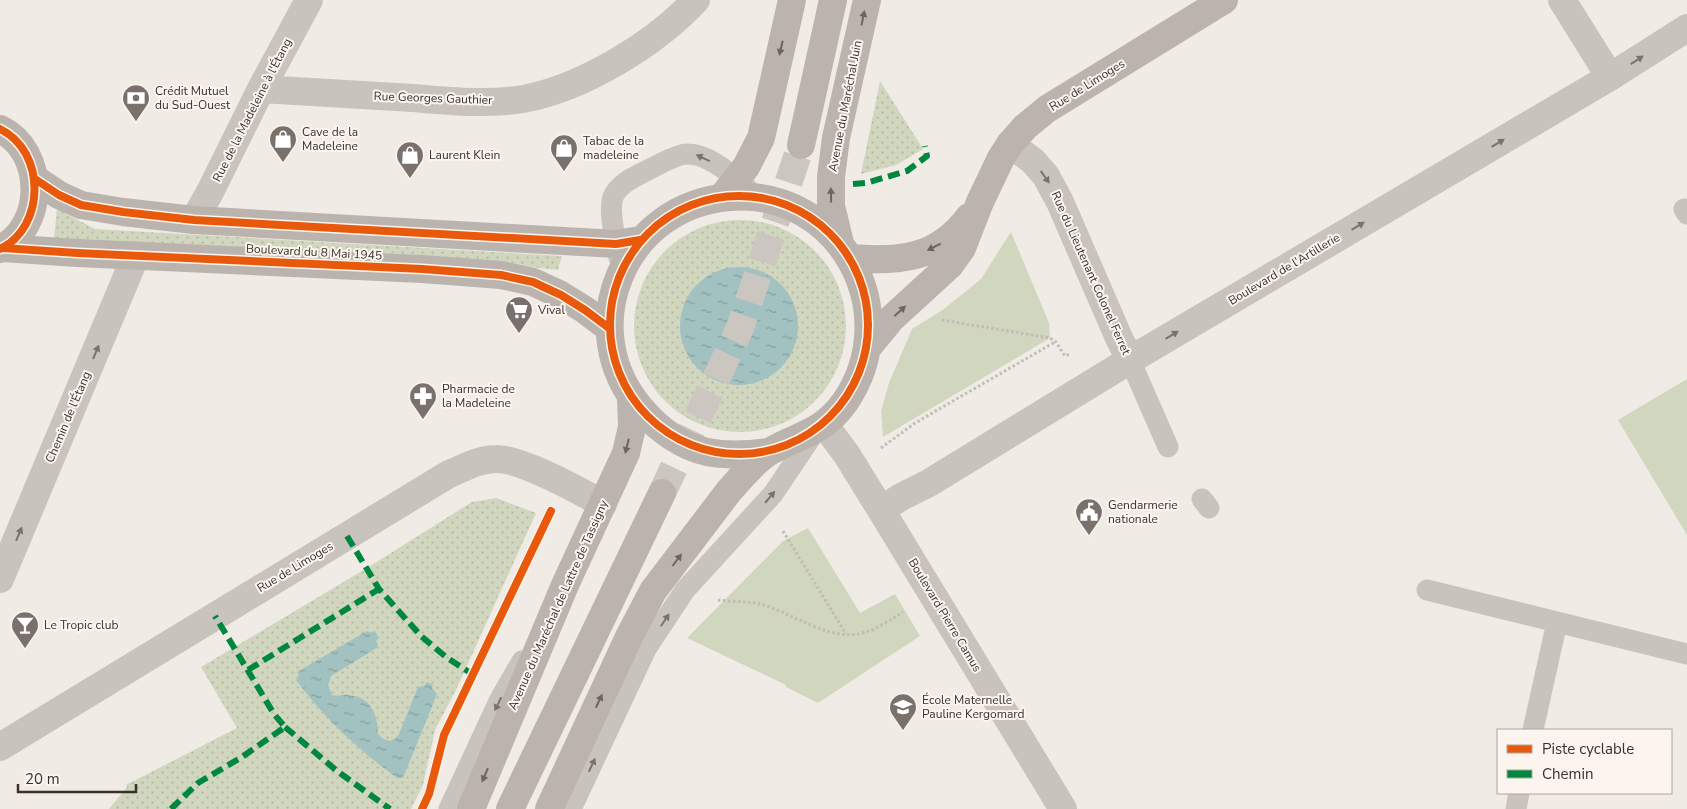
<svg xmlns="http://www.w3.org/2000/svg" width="1687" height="809" font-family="'Nunito Sans',sans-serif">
  <defs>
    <pattern id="grass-dots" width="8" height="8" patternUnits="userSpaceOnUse" patternTransform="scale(1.25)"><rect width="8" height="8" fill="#d1d6bf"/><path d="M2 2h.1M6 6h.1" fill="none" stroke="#b4b8a4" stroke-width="1.8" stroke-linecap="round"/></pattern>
    <pattern id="water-ripples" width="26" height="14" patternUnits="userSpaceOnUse" patternTransform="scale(1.25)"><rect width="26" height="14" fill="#a1c2c1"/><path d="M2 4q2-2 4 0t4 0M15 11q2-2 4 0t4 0" fill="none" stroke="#849e9d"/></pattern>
  </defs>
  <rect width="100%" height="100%" fill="#f0ebe5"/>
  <path fill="url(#grass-dots)" d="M880,81L923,149L896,165L861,174Z
    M57,209L95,229L562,256L558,270L423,255L54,239Z
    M634 326a106 106 0 1 1 212 0a106 106 0 1 1-212 0Z
    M496,498L536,513L457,688L435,730L423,785L411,809H109L127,787L126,785L237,728L201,667L367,568L472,502Z"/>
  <path fill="#d1d6bf" d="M1011,232L1049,323L1050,338L883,437L881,411L889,383L912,329L944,309L981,279Z
    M1687,379V535L1618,420Z
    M808,528L860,613L895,594L920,636L818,703L786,687V685L687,638L783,541Z"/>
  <path fill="url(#water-ripples)" d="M680 326a59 59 0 1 1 118 0a59 59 0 1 1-118 0Z
    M367,631L372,633L375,631L379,638L376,641L378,647L331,676L328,686L332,695C338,697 342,694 348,695C370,696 378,714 378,734C385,742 393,744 399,734L418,687L424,686L427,682L433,685L432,688L437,694L403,778H397C359,750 324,718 296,680L299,676L297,672Z"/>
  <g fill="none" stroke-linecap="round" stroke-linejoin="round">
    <path stroke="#ccc6c0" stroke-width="28" stroke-dasharray="28 14" stroke-linecap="butt" d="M662,493L740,328L801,145"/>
    <path stroke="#c2bbb6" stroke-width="3" stroke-dasharray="2.5 2.5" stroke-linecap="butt" d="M942,320L1050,338L1056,342L1065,356L1070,354
      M881,448L915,423L1055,342
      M783,531L846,634
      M718,600C731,602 746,601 760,604C792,612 831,644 866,632C879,628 891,619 903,612"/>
    <path stroke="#c9c3be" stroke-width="21" d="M1684,209L1687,214
      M619,258C616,242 608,212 613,197C618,185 632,178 642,173C655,167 667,159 681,155C703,149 731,174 747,188
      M1130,360L1168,447
      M1202,499L1209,508
      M1427,590L1687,654
      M1533,730L1557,622
      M449,809L500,699L522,661
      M571,809L646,649L685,590L773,494L816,430
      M1516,809L1519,793"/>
    <path stroke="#c9c3be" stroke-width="28" d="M1562,0L1610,77
      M261,89C312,92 362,95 413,98C449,101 487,105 523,99C583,88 655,44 696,0
      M1010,144L1033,161L1046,176L1060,202L1119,338L1130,360
      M194,220L210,192L261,89L309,0
      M824,424L847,455L881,510L1063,809
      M881,510L901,497L929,483L1130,360L1610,77L1687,28
      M0,579L136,255
      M0,747L449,474C464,468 479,459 496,459C520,458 580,491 603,504"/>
    <path stroke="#bab3ae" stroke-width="28" d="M0,129C46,151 46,227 0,249
      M801,145L833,0
      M35,179L59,195L81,205L123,212L194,220L616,244L640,240
      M722,197L746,167L761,138L792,0
      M840,243L831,206V177L836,138L867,0
      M3,248L77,253L422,269L501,275L533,282L561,295L585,310L609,328
      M851,258C899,262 938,259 969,217
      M868,347L891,319L950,265L962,248L980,202L1001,158L1010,144L1025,127L1047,109L1224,0
      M471,809L565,585L626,453L632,427L631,398
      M510,809L662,493
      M549,809L629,637L653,591L729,491C741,478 754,461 769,452C799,434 822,434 845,402C906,313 841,189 731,197C624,204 571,329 642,410C659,430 682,446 707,452C728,456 747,455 768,452"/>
    <path stroke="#00873e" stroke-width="6" stroke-dasharray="12 6" stroke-linecap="butt" d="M853,184L866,183L907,171L927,156L925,146
      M347,536L379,589L421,636L446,657L472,674
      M248,670L379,589
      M285,727L337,771L390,809
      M171,809L198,783L242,757L285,727L274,714L215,616"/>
    <g stroke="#fbf5ee" stroke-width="11">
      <path id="cycleway" d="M0,129C46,151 46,227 0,249
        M35,179L59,195L81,205L123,212L194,220L616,244L640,240
        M610 325a129 129 0 1 1 258 0a129 129 0 1 1-258 0Z
        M3,248L77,253L422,269L501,275L533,282L561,295L585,310L609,328
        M422,809L429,794L444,735L551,511"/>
    </g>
    <use href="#cycleway" stroke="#e8590c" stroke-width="8"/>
  </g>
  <defs><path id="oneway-solid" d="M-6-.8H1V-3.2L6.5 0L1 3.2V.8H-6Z" transform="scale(1.25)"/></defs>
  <g fill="#6e645f">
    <use href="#oneway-solid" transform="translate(863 18) rotate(-78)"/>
    <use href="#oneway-solid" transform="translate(781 48) rotate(103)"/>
    <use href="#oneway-solid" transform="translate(831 195) rotate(-91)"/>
    <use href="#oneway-solid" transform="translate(934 247) rotate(153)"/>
    <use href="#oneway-solid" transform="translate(900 311) rotate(-42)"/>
    <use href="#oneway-solid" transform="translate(627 446) rotate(104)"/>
    <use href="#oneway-solid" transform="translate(677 560) rotate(-53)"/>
    <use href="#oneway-solid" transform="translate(599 701) rotate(-65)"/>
    <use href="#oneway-solid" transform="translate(485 775) rotate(113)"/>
  </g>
  <g fill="#7b726d">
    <use href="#oneway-solid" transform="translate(1637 60) rotate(-33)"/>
    <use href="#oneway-solid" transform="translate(1498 143) rotate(-31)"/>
    <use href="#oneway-solid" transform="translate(703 158) rotate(-155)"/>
    <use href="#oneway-solid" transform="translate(1045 177) rotate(55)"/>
    <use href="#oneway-solid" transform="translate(1358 226) rotate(-31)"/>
    <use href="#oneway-solid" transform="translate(1172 335) rotate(-31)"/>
    <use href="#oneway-solid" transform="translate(96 352) rotate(-67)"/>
    <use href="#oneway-solid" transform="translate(770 497) rotate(-50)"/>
    <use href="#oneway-solid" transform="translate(19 534) rotate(-67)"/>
    <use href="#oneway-solid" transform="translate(665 620) rotate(-56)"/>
    <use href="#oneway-solid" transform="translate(498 704) rotate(116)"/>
    <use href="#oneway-solid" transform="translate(592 765) rotate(-65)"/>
  </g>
  <defs>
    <g id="bank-pin" transform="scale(1.4375)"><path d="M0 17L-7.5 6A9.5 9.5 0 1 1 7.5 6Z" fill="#7a716c" stroke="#fbf5ee"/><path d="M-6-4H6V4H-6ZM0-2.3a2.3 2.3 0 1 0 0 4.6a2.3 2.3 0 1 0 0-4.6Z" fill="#fff"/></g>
    <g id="shop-pin" transform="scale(1.4375)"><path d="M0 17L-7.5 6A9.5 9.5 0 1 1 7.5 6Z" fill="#7a716c" stroke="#fbf5ee"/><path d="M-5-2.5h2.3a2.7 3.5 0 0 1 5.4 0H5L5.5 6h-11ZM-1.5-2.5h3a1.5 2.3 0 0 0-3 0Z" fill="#fff"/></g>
    <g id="supermarket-pin" transform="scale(1.4375)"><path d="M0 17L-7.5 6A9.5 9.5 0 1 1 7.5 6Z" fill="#7a716c" stroke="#fbf5ee"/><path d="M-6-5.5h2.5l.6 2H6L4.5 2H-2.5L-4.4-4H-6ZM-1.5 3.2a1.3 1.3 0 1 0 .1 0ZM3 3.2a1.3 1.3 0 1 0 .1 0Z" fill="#fff"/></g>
    <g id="pharmacy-pin" transform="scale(1.4375)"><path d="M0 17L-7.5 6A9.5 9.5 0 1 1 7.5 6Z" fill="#7a716c" stroke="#fbf5ee"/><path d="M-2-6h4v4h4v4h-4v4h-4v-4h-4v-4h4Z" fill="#fff"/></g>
    <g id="civic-pin" transform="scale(1.4375)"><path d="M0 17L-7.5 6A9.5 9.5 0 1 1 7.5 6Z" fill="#7a716c" stroke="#fbf5ee"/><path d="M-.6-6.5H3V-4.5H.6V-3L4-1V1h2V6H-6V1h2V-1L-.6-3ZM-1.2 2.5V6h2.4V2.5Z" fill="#fff"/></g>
    <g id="bar-pin" transform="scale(1.4375)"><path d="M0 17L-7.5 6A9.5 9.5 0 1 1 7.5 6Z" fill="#7a716c" stroke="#fbf5ee"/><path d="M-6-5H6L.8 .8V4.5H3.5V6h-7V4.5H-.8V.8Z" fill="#fff"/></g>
    <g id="school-pin" transform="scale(1.4375)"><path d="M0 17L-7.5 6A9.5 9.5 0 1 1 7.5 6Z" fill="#7a716c" stroke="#fbf5ee"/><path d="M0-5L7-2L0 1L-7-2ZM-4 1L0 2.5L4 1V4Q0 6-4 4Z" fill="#fff"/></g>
  </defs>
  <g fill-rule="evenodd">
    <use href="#bank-pin" x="136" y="98"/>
    <use href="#shop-pin" x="283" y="139"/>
    <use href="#shop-pin" x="564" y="148"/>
    <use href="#shop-pin" x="410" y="155"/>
    <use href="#supermarket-pin" x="519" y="310"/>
    <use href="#pharmacy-pin" x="423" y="396"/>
    <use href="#civic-pin" x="1089" y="512"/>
    <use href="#bar-pin" x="25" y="625"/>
    <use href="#school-pin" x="903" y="707"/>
  </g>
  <g text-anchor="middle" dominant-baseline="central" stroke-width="4" stroke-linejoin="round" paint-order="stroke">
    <g font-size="12" fill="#3b302b" stroke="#fbf5ee">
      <text transform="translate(1087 85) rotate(-32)">Rue de Limoges</text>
      <text transform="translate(433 98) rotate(2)">Rue Georges Gauthier</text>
      <text transform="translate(845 106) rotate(-79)">Avenue du Maréchal Juin</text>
      <text transform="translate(252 110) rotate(-63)">Rue de la Madeleine à l'Étang</text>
      <text transform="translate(314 252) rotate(3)">Boulevard du 8 Mai 1945</text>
      <text transform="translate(1284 269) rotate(-31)">Boulevard de l'Artillerie</text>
      <text transform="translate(1091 273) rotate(66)">Rue du Lieutenant Colonel Ferret</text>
      <text transform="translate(68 417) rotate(-67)">Chemin de l'Étang</text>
      <text transform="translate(295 567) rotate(-31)">Rue de Limoges</text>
      <text transform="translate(558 605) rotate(-66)">Avenue du Maréchal de Lattre de Tassigny</text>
      <text transform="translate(945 615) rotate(59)">Boulevard Pierre Camus</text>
    </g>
    <g font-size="12" fill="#3b302b" stroke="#fbf5ee" text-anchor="start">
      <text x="155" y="91">Crédit Mutuel<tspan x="155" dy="14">du Sud-Ouest</tspan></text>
      <text x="302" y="132">Cave de la<tspan x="302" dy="14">Madeleine</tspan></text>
      <text x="583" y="141">Tabac de la<tspan x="583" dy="14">madeleine</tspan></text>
      <text x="429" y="155">Laurent Klein</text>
      <text x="538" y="310">Vival</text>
      <text x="442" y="389">Pharmacie de<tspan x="442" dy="14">la Madeleine</tspan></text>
      <text x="1108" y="505">Gendarmerie<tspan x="1108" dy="14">nationale</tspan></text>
      <text x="44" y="625">Le Tropic club</text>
      <text x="922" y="700">École Maternelle<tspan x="922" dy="14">Pauline Kergomard</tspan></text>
    </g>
  </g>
  <rect x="1497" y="729" width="175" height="65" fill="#fbf5ee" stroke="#aea6a0"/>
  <rect x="1507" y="745" width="25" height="8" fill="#e8590c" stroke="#aea6a0"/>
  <text x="1542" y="754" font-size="15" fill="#3b302b">Piste cyclable</text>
  <rect x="1507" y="770" width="25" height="8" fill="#00873e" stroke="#aea6a0"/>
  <text x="1542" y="779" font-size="15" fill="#3b302b">Chemin</text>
  <path d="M18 784v8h118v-8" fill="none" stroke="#3b302b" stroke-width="2.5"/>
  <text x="25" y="784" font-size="15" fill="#3b302b" stroke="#fbf5ee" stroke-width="4" paint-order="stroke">20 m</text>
</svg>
